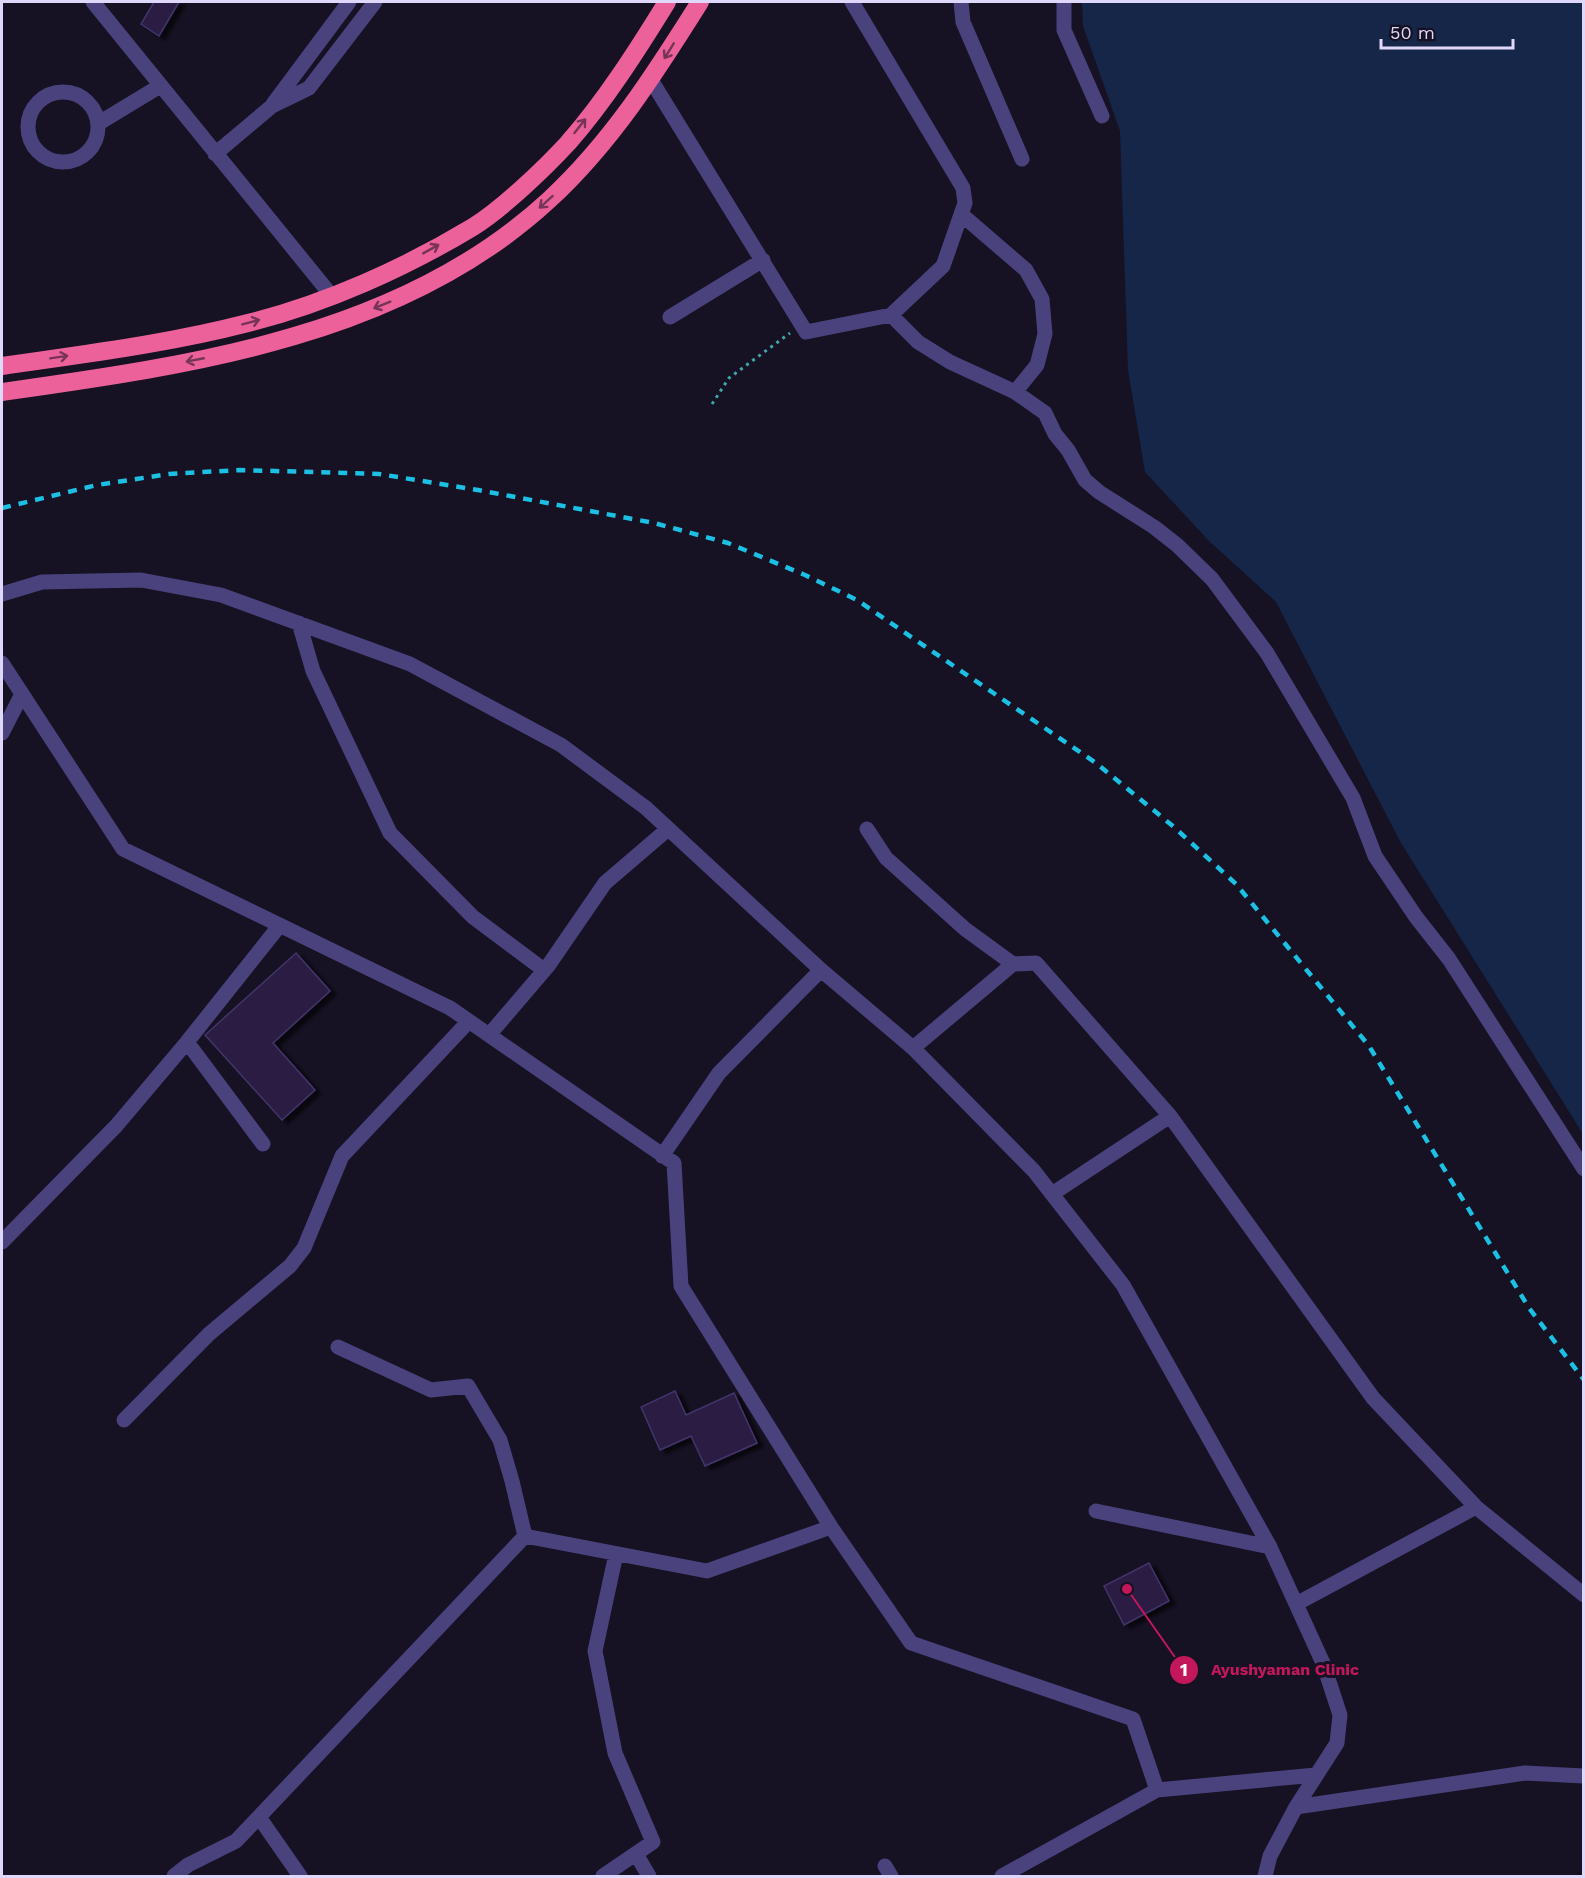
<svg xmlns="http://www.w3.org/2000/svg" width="1585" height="1878" font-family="'Work Sans',sans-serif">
  <defs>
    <filter id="shadow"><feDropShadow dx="6" dy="3.5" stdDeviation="1.5" flood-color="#0009"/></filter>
  </defs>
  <rect width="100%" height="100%" fill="#161123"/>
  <path fill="#162648" d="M1082,2H1583V1134L1401,843L1276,602L1209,541L1145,472L1128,370L1120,131L1083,26Z"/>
  <path fill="#291f42" stroke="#43346b" stroke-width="1.5" filter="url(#shadow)" d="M154,2H179L159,36L141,24Z
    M296,953L330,991L273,1043L315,1090L282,1120L205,1035Z
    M675,1391L686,1415L734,1393L757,1443L705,1466L691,1436L660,1450L641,1407Z
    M1149,1563L1169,1601L1124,1625L1104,1586Z"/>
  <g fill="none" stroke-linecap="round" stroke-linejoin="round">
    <path stroke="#3da7a9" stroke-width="3" stroke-dasharray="3 4.5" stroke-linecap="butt" d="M712,404L729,378L790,333"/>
    <path stroke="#49427d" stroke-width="15" d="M93,2L331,295
      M961,2L963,22L1022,159
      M1064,2V30L1102,116
      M651,80L806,332L891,315L943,266L965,203L963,188L852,2
      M28 127a35 35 0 1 1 70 0a35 35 0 1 1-70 0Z
      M273,104L349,2
      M99,123L160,86
      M215,154L272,106L309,88L375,2
      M961,214L1026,270L1042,299L1045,334L1037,365L1015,392
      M891,315L918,342L950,362L1015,392L1045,413L1055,434L1068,450L1085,480L1099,492L1154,527L1177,545L1212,579L1267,653L1353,798L1375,856L1416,917L1449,959L1584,1169
      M670,317L763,260
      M2,594L42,582L141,580L221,595L410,664L561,745L646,808L821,970L913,1048L1034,1171L1123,1285L1270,1547L1323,1663L1340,1715L1337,1743L1296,1807L1270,1856L1265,1876
      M299,623L313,671L390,833L473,917L544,970
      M2,663L123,849L450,1008L674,1163L681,1286L831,1527
      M2,733L22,694
      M867,829L886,858L965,929L1013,964
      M489,1035L548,966L605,883L668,829
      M187,1042L263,1144
      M913,1048L1013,964L1036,963L1170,1116L1373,1398L1476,1507L1584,1595
      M662,1156L719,1073L821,970
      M1052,1194L1170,1116
      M2,1242L116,1126L187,1042L280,925
      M124,1420L209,1334L290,1266L304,1248L342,1156L469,1021
      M1096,1511L1270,1547
      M525,1536L707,1571L831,1527L911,1643L1133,1719L1157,1790
      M1296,1604L1476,1507
      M1296,1807L1525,1773L1584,1776
      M259,1817L300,1876
      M636,1854L649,1876
      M885,1866L891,1876
      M174,1876L188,1865L236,1841L525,1536L512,1481L500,1440L468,1386L431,1390L338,1347
      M603,1876L653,1842L615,1753L595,1651L616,1554
      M1002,1876L1157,1790L1316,1775"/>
    <path stroke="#ec6199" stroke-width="18" d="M2,366C84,354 167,344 248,323C325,304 405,268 473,227C503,208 544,169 568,143C605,101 638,49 667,2
      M2,392C193,365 402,336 549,200C611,143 656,72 700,2"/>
    <path stroke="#1bc0e3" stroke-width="4.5" stroke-dasharray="9 8" stroke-linecap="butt" d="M2,508L97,485L169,474L240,470L379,474L478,490L654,523L728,543L805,575L857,600L1096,763L1174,827L1236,884L1369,1046L1529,1308L1584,1380"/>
  </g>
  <defs><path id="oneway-shaft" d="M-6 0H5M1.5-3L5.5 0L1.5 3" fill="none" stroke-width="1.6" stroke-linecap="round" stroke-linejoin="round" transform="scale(1.5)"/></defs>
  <g stroke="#763558">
    <use href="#oneway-shaft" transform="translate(669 51) rotate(122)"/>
    <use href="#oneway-shaft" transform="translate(580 126) rotate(-52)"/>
    <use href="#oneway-shaft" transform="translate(546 202) rotate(138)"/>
    <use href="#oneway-shaft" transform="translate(431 249) rotate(-29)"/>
    <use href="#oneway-shaft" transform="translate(382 305) rotate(158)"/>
    <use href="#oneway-shaft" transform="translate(251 322) rotate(-15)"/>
    <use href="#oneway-shaft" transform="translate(59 357) rotate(-9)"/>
    <use href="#oneway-shaft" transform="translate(195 360) rotate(169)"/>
  </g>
  <path fill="none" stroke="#c2185b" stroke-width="2" d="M1127 1589L1184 1670"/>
  <g fill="#c2185b" stroke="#161123" stroke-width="2">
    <circle cx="1127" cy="1589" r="6"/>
    <circle cx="1184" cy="1670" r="15"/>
  </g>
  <g font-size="18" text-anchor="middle" font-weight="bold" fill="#fff">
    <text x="1184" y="1676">1</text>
  </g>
  <g font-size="16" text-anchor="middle" font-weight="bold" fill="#c2185b" stroke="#161123" stroke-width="6" stroke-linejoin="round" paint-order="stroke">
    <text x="1285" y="1675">Ayushyaman Clinic</text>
  </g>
  <rect width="1585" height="1878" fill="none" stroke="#dfd8fa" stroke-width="6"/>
  <path d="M1381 39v9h132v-9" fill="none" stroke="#dfd8fa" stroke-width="3"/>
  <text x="1390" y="39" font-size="18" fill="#dfd8fa" stroke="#161123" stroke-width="4.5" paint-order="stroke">50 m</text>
</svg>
